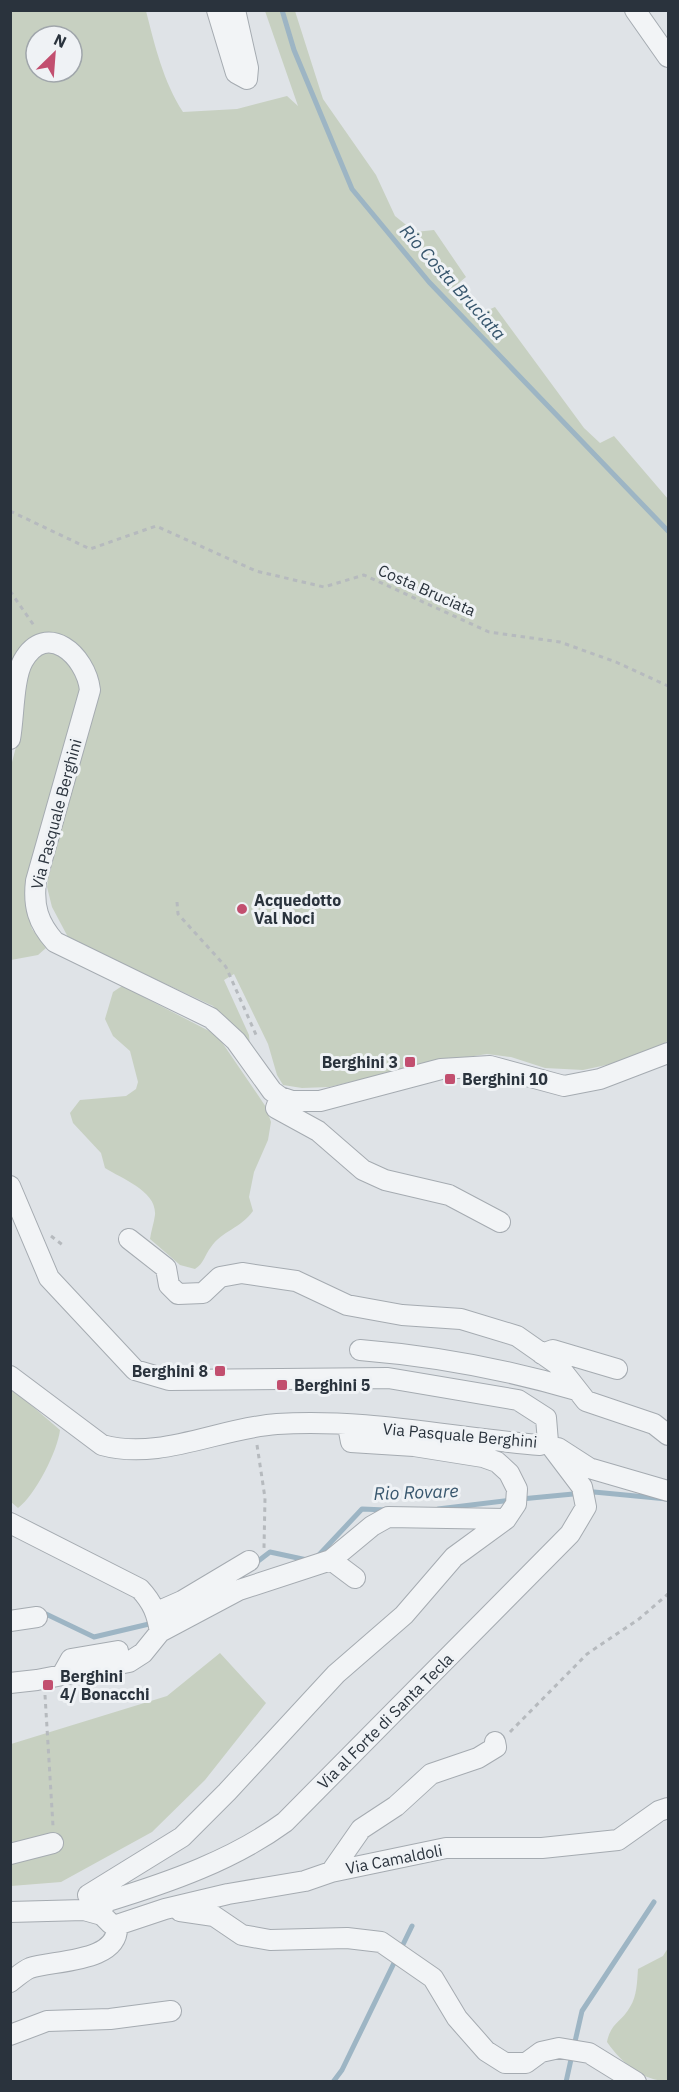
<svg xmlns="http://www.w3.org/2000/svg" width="679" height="2092" font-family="'IBM Plex Sans',sans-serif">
  <rect width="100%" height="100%" fill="#dfe3e7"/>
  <path fill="#c7d0c1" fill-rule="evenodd" d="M11,11H146C155,46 163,81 183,112L237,109L287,96L298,106L265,11H295L323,99L376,175L395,216L415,232L434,230L466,277L448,292L477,315L495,307L584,428L600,443L614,436L668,499V1041L639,1058L583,1070L545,1068L511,1057L487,1054L436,1062L329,1087L302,1088L283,1085L277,1075L268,1044L234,974L224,980L249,1035L250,1048L213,1006L69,939L52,907L47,887L51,854L97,685L52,637L11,685ZM36,36H72V72H36Z
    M54,650C82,664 81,682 79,710L25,901L32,929L46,948L38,955L11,960V766L21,728L24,676L42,652Z
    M122,986L217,1035L266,1107L271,1122L268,1140L254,1172L249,1197L253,1211C241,1228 222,1231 211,1247C204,1256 205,1262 195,1269L180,1265L150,1239C151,1231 154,1223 155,1215C157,1191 122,1179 105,1168L101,1153L73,1123L70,1113L80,1100L126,1096L136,1089L138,1082L130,1051L113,1036L105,1019L113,992Z
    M10,1387L60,1430C58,1450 35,1496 18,1508L11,1502Z
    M220,1653L266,1703L205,1780L152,1832L61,1882L11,1886V1744L167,1696Z
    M668,1948V2081C642,2081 622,2063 607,2042C611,2022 621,2023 630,2007C637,1996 637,1982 638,1969L663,1956Z"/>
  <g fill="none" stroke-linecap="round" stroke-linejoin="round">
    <path stroke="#9db5c4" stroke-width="5" d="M282,10L294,50L352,189L429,282L668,531
      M521,1499L594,1492L667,1499
      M438,1509L512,1500
      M317,1557L362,1509L386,1510
      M253,1565L270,1552L307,1560
      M46,1614L94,1637L149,1624
      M574,2046L582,2011L654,1902
      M333,2082L342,2070L412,1926
      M566,2082L572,2055"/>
    <g stroke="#a5abb1" stroke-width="22">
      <path id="minor" d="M217,10L236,73L247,79L248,68L235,10
        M635,10L668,57
        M10,739C14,718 13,679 23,661C46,620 86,655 90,690L36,881C33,906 38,923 55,942L211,1018L236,1041L272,1091L280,1097L292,1101H320L441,1069L490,1066L564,1086L600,1079L668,1053
        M280,1097L276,1108L318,1131L363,1170L385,1180L449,1195L500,1222
        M10,1186L49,1278L135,1370L169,1380L388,1378L518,1400L546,1418L548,1442
        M129,1239L166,1268L169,1285L178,1294L203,1293L220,1277L242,1273L296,1281L347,1305L402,1315L461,1319L517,1336L557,1364L586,1401L654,1424L668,1435
        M360,1350C434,1356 505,1369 576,1390
        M542,1354L553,1350L617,1369
        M10,1376L102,1445C160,1461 219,1428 277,1424C365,1418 453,1438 540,1445L548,1442
        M558,1448L589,1468L668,1491
        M10,1523L140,1589C153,1603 157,1614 160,1632L143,1653L129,1662L37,1680L10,1683
        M331,1560L355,1578
        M157,1612L182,1601L249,1561
        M10,1621L37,1617
        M160,1632L239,1590L331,1560L372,1526L388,1517L506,1519
        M62,1675L71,1659L118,1651
        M10,1854L53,1843
        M331,1872L361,1829L396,1806L431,1774L478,1758L496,1747L495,1742
        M88,1895L182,1837L227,1792L336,1674L404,1615L454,1557L506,1519L516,1504L517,1489L509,1473L497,1462L483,1457L414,1446L351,1442L348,1426
        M180,1911L214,1916L242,1935L270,1940L347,1938L381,1942L433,1978L457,2018L486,2051L505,2063H526L541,2052L559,2048L589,2053L636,2082
        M10,1912L84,1910L102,1915
        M117,1925L111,1924L102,1915V1907L108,1901C170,1882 233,1860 285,1822L570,1534L586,1507L582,1487L548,1442
        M117,1925L165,1909L228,1894L305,1881L331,1872L446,1848H542L618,1840L659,1811L668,1808
        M10,1982C17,1977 23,1971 30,1968C54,1960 120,1963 117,1925
        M10,2035L47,2021L110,2019L171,2011"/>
    </g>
    <path stroke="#b6babe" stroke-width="3" stroke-dasharray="4.5 4.5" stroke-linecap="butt" d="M10,511L90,549L156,526L256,571L324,587L364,575L489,632L560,642L616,662L668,686
      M10,591L35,627
      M177,902L178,914L226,967L257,1037
      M51,1236L64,1246
      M257,1445L265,1498L264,1548L262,1550
      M45,1695L53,1826
      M510,1732L587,1654L639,1619L668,1594"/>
    <use href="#minor" stroke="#f2f4f6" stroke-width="20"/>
  </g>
  <g fill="#c24f6f" stroke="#eff2f5" stroke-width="2">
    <circle cx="242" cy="909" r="6"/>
    <rect x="404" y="1056" width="12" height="12" rx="3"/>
    <rect x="444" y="1073" width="12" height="12" rx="3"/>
    <rect x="214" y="1365" width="12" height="12" rx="3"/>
    <rect x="276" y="1379" width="12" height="12" rx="3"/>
    <rect x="42" y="1679" width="12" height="12" rx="3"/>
  </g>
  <g text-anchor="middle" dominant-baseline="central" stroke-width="6" stroke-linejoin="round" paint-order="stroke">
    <g font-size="16" fill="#2a333d" stroke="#eff2f5">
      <text transform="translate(427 590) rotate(24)">Costa Bruciata</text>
      <text transform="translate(56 814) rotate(-75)">Via Pasquale Berghini</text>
      <text transform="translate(460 1435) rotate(5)">Via Pasquale Berghini</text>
      <text transform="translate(385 1721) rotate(-45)">Via al Forte di Santa Tecla</text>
      <text transform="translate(394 1859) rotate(-11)">Via Camaldoli</text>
    </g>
    <g font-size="16" font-weight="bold" fill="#2a333d" stroke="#eff2f5" text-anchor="start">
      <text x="254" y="900">Acquedotto<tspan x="254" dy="18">Val Noci</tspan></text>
      <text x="398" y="1062" text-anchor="end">Berghini 3</text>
      <text x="462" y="1079">Berghini 10</text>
      <text x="208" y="1371" text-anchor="end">Berghini 8</text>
      <text x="294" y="1385">Berghini 5</text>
      <text x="60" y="1676">Berghini<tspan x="60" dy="18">4/ Bonacchi</tspan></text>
    </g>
    <g font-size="18" font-style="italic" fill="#37566d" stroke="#eff2f5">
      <text transform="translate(453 282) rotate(48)">Rio Costa Bruciata</text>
      <text transform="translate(416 1492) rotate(-2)">Rio Rovare</text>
    </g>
  </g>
  <rect width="679" height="2092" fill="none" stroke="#2a333d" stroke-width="24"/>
  <g transform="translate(54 54) rotate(25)"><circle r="28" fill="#eff2f5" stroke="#a0a6ab" stroke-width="1.5"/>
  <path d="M0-4.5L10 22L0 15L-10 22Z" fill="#c24f6f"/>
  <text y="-9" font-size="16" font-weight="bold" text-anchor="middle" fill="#2a333d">N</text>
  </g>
</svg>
